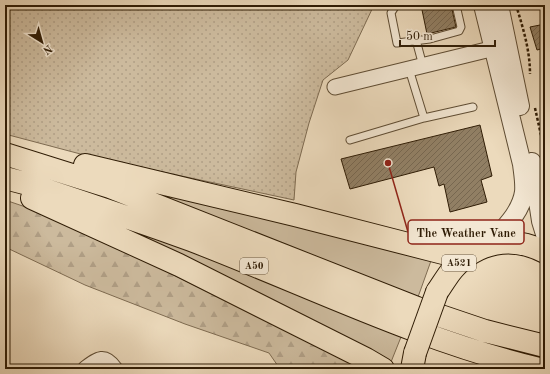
<svg xmlns="http://www.w3.org/2000/svg" width="550" height="374" font-family="'Old Standard TT',serif">
  <defs>
    <pattern id="forest-firs" width="22" height="20" patternUnits="userSpaceOnUse"><rect width="22" height="20" fill="#ccba9d"/><path d="M5 1l3.5 6h-7zM16 11l3.5 6h-7z" fill="#b09f86"/></pattern>
    <pattern id="park-dots" width="8" height="8" patternUnits="userSpaceOnUse"><rect width="8" height="8" fill="#ccba9d"/><path d="M2 2h.1M6 6h.1" fill="none" stroke="#b09f86" stroke-width="1.8" stroke-linecap="round"/></pattern>
    <pattern id="building-hatch" width="6" height="6" patternUnits="userSpaceOnUse"><rect width="6" height="6" fill="#917f64"/><path d="M-1 1l2-2M0 6l6-6M5 7l2-2" fill="none" stroke="#776750"/></pattern>
  </defs>
  <rect width="100%" height="100%" fill="#ecdabc"/>
  <filter id="stains"><feTurbulence type="fractalNoise" baseFrequency=".005" numOctaves="4"/><feColorMatrix values="0 0 0 0 .2 0 0 0 0 .09 0 0 0 0 .02 0 0 0 .5 -.17"/></filter>
  <radialGradient id="worn" r=".72"><stop offset=".6" stop-color="#630" stop-opacity="0"/><stop offset="1" stop-color="#630" stop-opacity=".3"/></radialGradient>
  <path fill="#ccba9d" stroke="#7e6b51" d="M133,184L432,258L418,297L367,282L262,235L164,200Z
    M107,215L403,332L391,362L134,236Z"/>
  <path fill="url(#forest-firs)" stroke="#7e6b51" d="M5,200L61,219L363,369H280L269,353L185,324L85,285L5,247Z"/>
  <path fill="url(#park-dots)" stroke="#7e6b51" d="M5,5H374L348,60L323,80L309,123L296,172L294,200L88,156L5,134Z"/>
  <path fill="url(#building-hatch)" stroke="#2f1c05" d="M421,5H451L456,27L427,34Z
    M545,24V48L537,50L530,27Z
    M480,125L492,176L481,180L487,202L450,212L444,184L439,186L434,167L350,189L341,159Z"/>
  <g fill="none" stroke-linecap="round" stroke-linejoin="round">
    <g stroke="#5e4c33" stroke-width="9">
      <path id="service" d="M396,5L391,13L397,43L430,39L459,31L461,27L456,5
        M416,40L423,66
        M424,118L473,107
        M350,140L424,118L409,69"/>
    </g>
    <g stroke="#5e4c33" stroke-width="17">
      <path id="minor" d="M335,87L503,46
        M85,369C97,360 104,353 115,369"/>
    </g>
    <g stroke="#5e4c33" stroke-width="20">
      <path id="tertiary" d="M483,5L522,164C523,173 525,183 524,192C521,213 503,229 490,244
        M499,5L520,106
        M532,162L541,221L545,234"/>
    </g>
    <g stroke="#2f1c05" stroke-width="24">
      <path id="primary" d="M437,292C442,285 447,276 453,269C477,241 512,235 545,252
        M412,369L415,353"/>
    </g>
    <g stroke="#2f1c05" stroke-width="24">
      <path id="trunk" d="M5,154L110,187L417,308L485,331L545,346
        M85,165L295,215L443,253L468,255
        M5,178L28,184C82,202 137,220 191,240C306,284 418,340 539,369
        M32,198L179,265L366,359L383,369"/>
    </g>
    <path stroke="#2f1c05" stroke-width="2.5" stroke-dasharray="3 2" stroke-linecap="butt" d="M516,5C523,28 530,50 530,74
      M535,108L545,153"/>
    <use href="#service" stroke="#f3e7d3" stroke-width="7"/>
    <use href="#minor" stroke="#f3e7d3" stroke-width="15"/>
    <use href="#tertiary" stroke="#f3e7d3" stroke-width="18"/>
    <use href="#primary" stroke="#ecdabc" stroke-width="22"/>
    <use href="#trunk" stroke="#ecdabc" stroke-width="22"/>
    <g stroke="#2f1c05" stroke-width="24" stroke-linecap="butt">
      <path id="primary-bridge" d="M415,353L437,292"/>
    </g>
    <use href="#primary-bridge" stroke="#ecdabc" stroke-width="22"/>
  </g>
  <g text-anchor="middle" dominant-baseline="central" stroke-width="3" stroke-linejoin="round" paint-order="stroke">
    <g fill="#f3e7d3" stroke="#6a5943" stroke-width="1">
      <rect x="442" y="255" width="34" height="16" rx="3"/>
      <rect x="240" y="258" width="28" height="16" rx="3"/>
    </g>
    <g font-size="10" font-weight="bold" fill="#2f1c05">
      <text x="459" y="263">A521</text>
      <text x="254" y="266">A50</text>
    </g>
  </g>
  <path fill="none" stroke="#8f2418" stroke-width="1.5" d="M388 163L408 232"/>
  <circle fill="#8f2418" stroke="#f3e7d3" stroke-width="1.5" cx="388" cy="163" r="4"/>
  <rect fill="#f3e7d3" stroke="#8f2418" stroke-width="1.5" x="408" y="220" width="116" height="24" rx="4"/>
  <g font-size="12" text-anchor="middle" font-weight="bold" fill="#2f1c05">
    <text x="466" y="237">The Weather Vane</text>
  </g>
  <rect width="550" height="374" fill="none" stroke="#ecdabc" stroke-width="20"/>
  <rect x="6" y="6" width="538" height="362" fill="none" stroke="#2f1c05" stroke-width="2"/>
  <rect x="10" y="10" width="530" height="354" fill="none" stroke="#2f1c05"/>
  <g transform="translate(42 42) rotate(143)" stroke="#f3e7d3" stroke-width="3" paint-order="stroke">
  <path d="M0-3L7 15L0 10L-7 15Z" fill="#2f1c05"/>
  <text y="-6" font-size="11" font-weight="bold" text-anchor="middle" fill="#2f1c05">N</text>
  </g>
  <path d="M400 40v6h95v-6" fill="none" stroke="#2f1c05" stroke-width="2"/>
  <text x="406" y="40" font-size="12" fill="#2f1c05" stroke="#f3e7d3" stroke-width="3" paint-order="stroke">50 m</text>
  <rect width="100%" height="100%" filter="url(#stains)"/>
  <rect width="100%" height="100%" fill="url(#worn)"/>
</svg>
